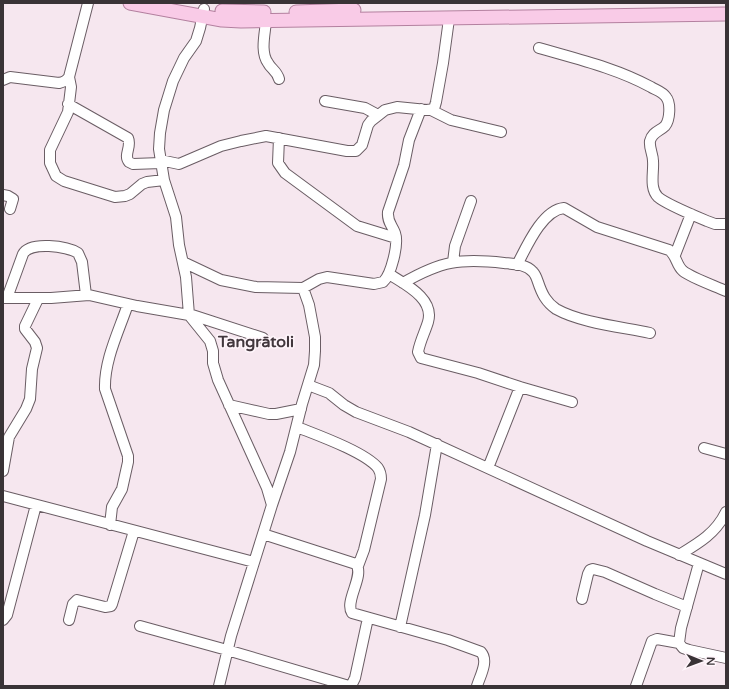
<svg xmlns="http://www.w3.org/2000/svg" width="729" height="689" font-family="'Varela Round',sans-serif">
  <rect width="100%" height="100%" fill="#f6e7ef"/>
  <g fill="none" stroke-linecap="round" stroke-linejoin="round">
    <g stroke="#6a5d64" stroke-width="12">
      <path id="minor" d="M266,21C265,34 260,52 268,63C271,69 277,71 279,79
        M539,48C577,59 616,68 651,87C656,90 663,92 666,97C671,103 670,120 665,126C660,131 652,132 650,141C649,148 653,154 653,161C654,172 649,188 658,197C666,204 695,216 707,221L715,224H726
        M69,77L71,87L68,112L50,150V163L56,176L64,181L115,197L125,196L130,194L142,184L147,182L164,180
        M3,80L10,77L59,83C64,82 66,81 69,77L88,3
        M325,101L365,108L378,115
        M68,104L128,138C132,147 123,155 129,162L133,164L161,163
        M431,110L451,120L501,132
        M279,138L278,163L285,173L357,226L396,238
        M160,160L179,164L221,146L241,141L266,136L347,151H356L362,145L368,125L371,121L385,110L397,107L427,110L434,109L436,102L443,63L449,19
        M3,195L8,196L13,199L10,209
        M675,255L691,214
        M183,262L221,280L256,287L303,288L319,279L327,277L374,284L383,282C391,275 399,244 395,233C392,225 387,222 388,212L404,165L409,140L421,109
        M453,262L455,246L471,201
        M517,265C526,248 542,210 564,208L597,227L669,250C677,256 676,265 683,271C692,278 715,286 726,291
        M389,274C404,284 435,298 428,322C425,332 420,341 418,352L421,358L478,373L520,387L572,402
        M403,283C441,261 460,258 504,263C514,264 526,264 533,272C535,274 537,279 538,282C542,294 546,302 556,309C581,323 622,327 650,333
        M3,298H51L89,295L137,306L189,315L186,277L179,245L176,217L164,180L159,149L160,133L164,110L173,81L184,58L196,41L200,28L204,9
        M7,298L23,254C30,241 67,246 78,253L82,262L86,295
        M189,314L263,338
        M189,315L210,341L213,351V363L218,380L267,488L272,505L231,636L219,686
        M308,385L329,393L344,405L356,412L409,432L647,541L726,574
        M229,405L269,414H276L301,409
        M297,427C317,435 365,452 378,468C380,471 381,475 381,479L364,550L358,566
        M704,448L726,454
        M488,468L520,387
        M3,471L9,437L26,409L30,399L32,369L37,348L35,342L25,329V326L38,299
        M3,496L254,562
        M272,505L290,452L302,404L314,365L315,351V337L309,305L303,288
        M110,525L112,507L122,489L128,462V456L105,389C104,360 119,331 128,304
        M263,534L356,564C365,576 344,601 352,613L448,640L481,652C489,661 480,676 477,686
        M679,555C699,543 716,533 726,512
        M699,563L681,628L679,643L683,648L689,650L726,658
        M582,599L588,574L590,570L593,569L605,572L655,594L687,607
        M3,620L7,615L36,505
        M69,620L73,604L77,600L105,607L111,606L112,604L134,531
        M140,626L227,650L349,686L352,684L355,678L368,618
        M400,627L425,515L437,444
        M636,686L652,641L657,639L679,643"/>
    </g>
    <g stroke="#b3809f" stroke-width="15">
      <path id="major" d="M130,3L222,20L241,21L726,14
        M222,11L264,12
        M296,12L354,10"/>
    </g>
    <use href="#minor" stroke="#fff" stroke-width="10"/>
    <use href="#major" stroke="#f9cbe7" stroke-width="13"/>
  </g>
  <g text-anchor="middle" dominant-baseline="central" stroke-width="3" stroke-linejoin="round" paint-order="stroke">
    <g font-size="16" font-weight="bold" fill="#42373d" stroke="#fff6fb">
      <text x="256" y="342">Tangrātoli</text>
    </g>
  </g>
  <rect width="729" height="689" fill="none" stroke="#393336" stroke-width="8"/>
  <g transform="translate(701 661) rotate(91)" stroke="#fff6fb" stroke-width="3" paint-order="stroke">
  <path d="M0-3L7 15L0 10L-7 15Z" fill="#393336"/>
  <text y="-6" font-size="11" font-weight="bold" text-anchor="middle" fill="#393336">N</text>
  </g>
</svg>
